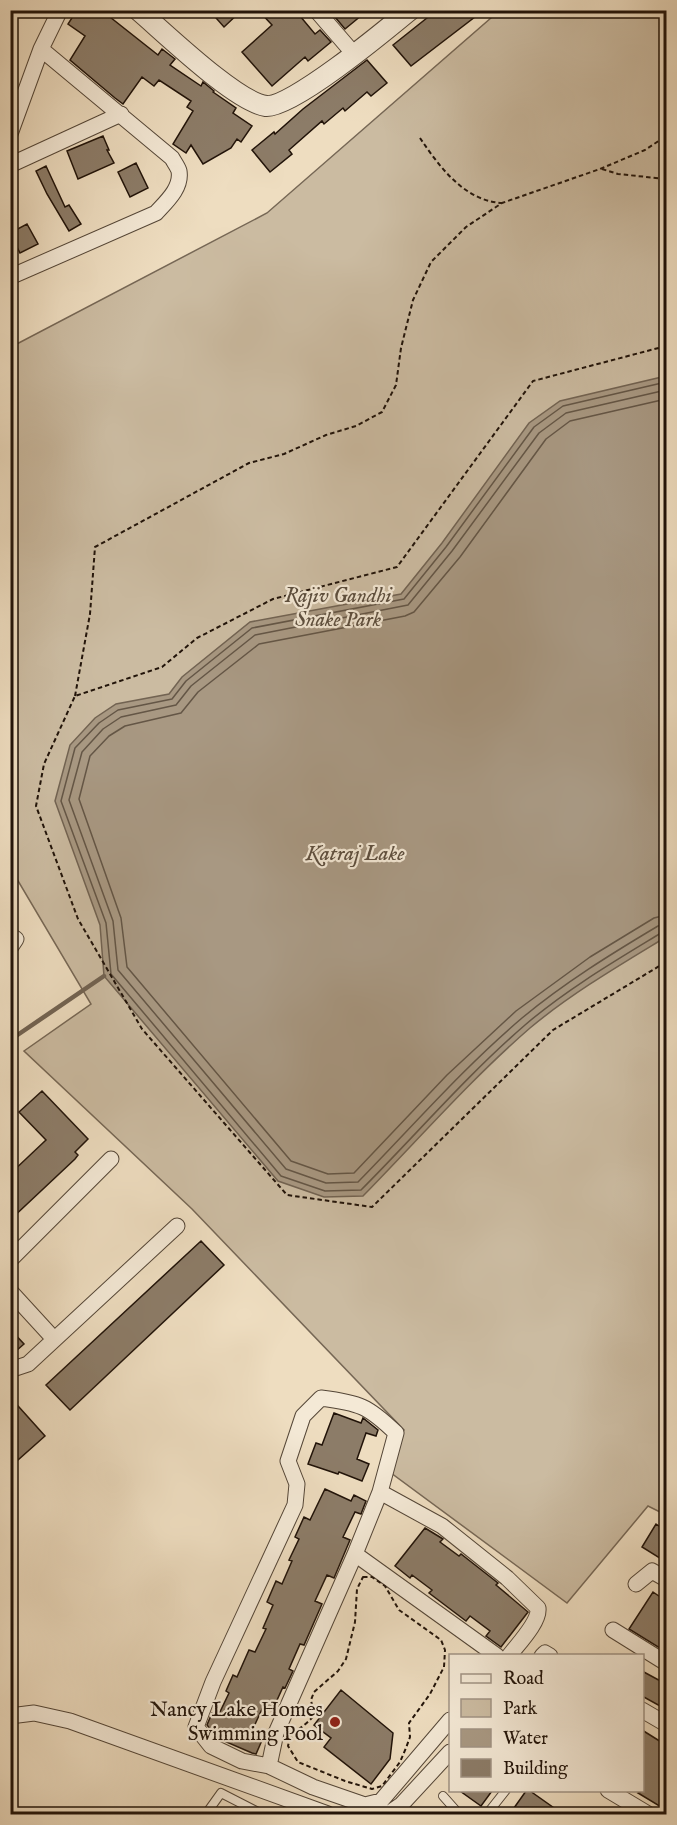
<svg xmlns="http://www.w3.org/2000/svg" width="677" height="1825" font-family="'IM FELL English',serif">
  <rect width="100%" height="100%" fill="#eeddc0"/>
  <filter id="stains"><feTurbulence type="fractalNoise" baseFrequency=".00333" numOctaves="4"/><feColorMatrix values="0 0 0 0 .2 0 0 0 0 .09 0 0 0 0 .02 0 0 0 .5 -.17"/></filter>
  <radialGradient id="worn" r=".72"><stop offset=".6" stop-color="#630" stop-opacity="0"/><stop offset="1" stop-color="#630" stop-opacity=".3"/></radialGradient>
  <path fill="#cbbba1" stroke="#766755" stroke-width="1.5" d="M499,11H666V1515L648,1506L567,1603L387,1470L404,1430L192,1209L24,1051L91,1004L11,869V347L267,213Z"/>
  <path fill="#a89882" stroke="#726352" stroke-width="1.5" d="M666,376V937C620,965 572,993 530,1028C470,1080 418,1140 363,1196L324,1197L278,1181L104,976L100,925L55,801L70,745L95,718L116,704L169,694L182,677L250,622L401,594L442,543L529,423L560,401Z"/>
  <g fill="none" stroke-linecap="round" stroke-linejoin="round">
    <path stroke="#645646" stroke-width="1.5" d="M666,382L563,406L534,427L446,547L404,599L252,628L186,681L172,699L118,710L99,723L75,748L61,801L106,923L111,974L281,1176L325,1191L361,1190C416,1135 466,1076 525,1025C567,989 615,961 661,933L666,932
      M666,390L566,413L539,433L452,551L408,605L255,635L191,686L176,705L121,717L103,729L82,752L69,800L113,921L118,970L286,1169L326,1183L358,1182C412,1127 463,1068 522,1018C564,983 611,954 658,926L666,924
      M666,399L570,421L546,439L460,557L414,612L405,616L259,644L198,692L181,713L125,726L109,736L90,756L79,799L121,918L127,967L291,1161L328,1174L354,1173L447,1075L516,1011L590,957L654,918L666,915"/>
    <path stroke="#726352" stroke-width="4.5" d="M10,1042L16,1036L104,976"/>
  </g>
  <path fill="#8c7c68" stroke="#211309" stroke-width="1.5" d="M77,10H101L158,55L162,49L175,59L170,65L201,86L203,82L214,91L213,92L236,108L233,113L252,126L241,142L237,139L231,148L203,164L191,145L186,153L173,144L193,111L187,107L191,101L159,80L154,86L142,77L123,104L115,98L70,60L85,36L68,24Z
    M209,10H242L224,27Z
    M258,10H295L315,34L320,30L331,42L308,61L305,57L272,86L242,52L272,25Z
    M343,10H368L345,29L335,17Z
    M437,10H484L411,66L393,45Z
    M367,60L387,83L371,96L367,92L345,111L343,108L324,124L322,121L289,150L292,154L270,172L252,150L274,132L275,134L303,109Z
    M103,136L109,150H107L114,163L78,179L67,151Z
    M136,163L148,188L130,197L118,172Z
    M46,166L65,207L69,205L81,224L69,231L47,194L36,171Z
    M27,224L38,244L20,253L10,233Z
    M42,1091L88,1139L75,1152L78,1155L75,1159L10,1220V1174L46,1140L19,1112Z
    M201,1241L224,1265L70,1410L46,1385Z
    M10,1329L24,1344L10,1356Z
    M10,1397L45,1436L10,1467Z
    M334,1413L361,1423L363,1418L378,1430L376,1436L366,1433L357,1459L369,1464L362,1481L339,1472L338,1474L308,1464L316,1443L322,1445Z
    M325,1489L351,1501L354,1495L366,1501L361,1514L355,1512L343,1537L350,1540L334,1578L327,1575L315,1601L322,1604L304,1645L300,1644L289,1669L293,1671L285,1688L283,1687L272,1711L263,1707L251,1733L263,1738L256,1754L252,1753L217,1738L207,1725L212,1713L218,1716L229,1693L226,1691L233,1675L237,1677L249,1650L255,1652L266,1629L263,1628L273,1605L267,1602L276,1581L282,1584L292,1561L289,1560L299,1539L295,1537L304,1517L310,1520Z
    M656,1524L666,1531V1562L642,1547Z
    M425,1528L443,1539L440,1542L459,1556L461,1554L498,1583L496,1585L528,1612L501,1647L486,1636L490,1631L470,1616L466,1621L429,1593L432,1590L412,1575L410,1578L395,1566Z
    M653,1592L666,1601V1645L663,1650L629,1629Z
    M642,1671L666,1684V1695L660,1706L642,1696Z
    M341,1690L393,1733L390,1759L371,1784L324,1747L331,1738L314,1725Z
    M642,1730L666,1745V1771L661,1780L666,1784V1810L638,1793L642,1791Z
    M460,1791H492L481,1806Z
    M526,1791H530L564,1815H509Z"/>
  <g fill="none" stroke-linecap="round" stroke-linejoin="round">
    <g stroke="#544637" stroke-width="10">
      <path id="service" d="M443,1796L459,1814
        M206,1814L221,1793L262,1814
        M487,1814L506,1790"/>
    </g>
    <g stroke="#544637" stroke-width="17">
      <path id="minor" d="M316,10L354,54
        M10,134L41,49L60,10
        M10,165L121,114
        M10,277L156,213C166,202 182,188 179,171C178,167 174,162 172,158L41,49
        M10,935L16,939L10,948
        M10,1260L111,1159
        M10,1291L54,1339
        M10,1370L28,1364L177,1226
        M380,1492L442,1526L507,1578L538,1608C540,1622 517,1645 509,1656
        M355,1554L380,1492L396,1433C368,1406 360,1403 321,1398L303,1416L288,1461L297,1484L295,1505L213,1682L196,1727L211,1746L242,1761L269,1766L276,1733L355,1554L497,1656
        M636,1584L652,1571L666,1579
        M613,1630L666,1663
        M542,1656L545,1653L550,1656
        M642,1710L666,1724
        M10,1716L34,1713L70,1721L328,1814
        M269,1766L313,1787L365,1805L381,1801L450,1720
        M608,1790L648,1814
        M388,1814L401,1805L450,1752"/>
    </g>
    <g stroke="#544637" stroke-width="22">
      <path id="tertiary" d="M138,10C165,33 236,102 266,106C291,109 387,29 410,10"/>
    </g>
    <path stroke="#211309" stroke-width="2" stroke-dasharray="4.5 3" stroke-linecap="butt" d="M420,138C439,166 464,201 502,203
      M602,169L618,174L666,179
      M666,346L533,381L397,567L273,599L197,638L162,667L75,696L44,764L36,806L78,919L142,1029L287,1195L372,1207L553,1030L666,962
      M75,696L90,614L95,547L249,463L284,454L326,435L356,426L382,412L396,385L401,348L413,300L431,262L466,227L502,203L600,169L645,150L666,136
      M363,1577H372L385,1586L399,1610L441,1640L445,1650L444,1667L430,1694L409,1723L410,1737L406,1748L400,1762L382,1786L372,1789L345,1781L298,1762L288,1746C292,1729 305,1728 314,1715L311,1700L314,1692L338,1671L346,1659L355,1622L357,1589Z"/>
    <use href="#service" stroke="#f4e9d6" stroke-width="8"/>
    <use href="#minor" stroke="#f4e9d6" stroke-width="15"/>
    <use href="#tertiary" stroke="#f4e9d6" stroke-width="20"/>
  </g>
  <circle fill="#8f2418" stroke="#f4e9d6" stroke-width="2" cx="335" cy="1722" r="6"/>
  <g text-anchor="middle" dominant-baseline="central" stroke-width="4.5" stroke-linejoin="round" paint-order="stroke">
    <g font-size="21" font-style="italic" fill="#5c4e3e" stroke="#f4e9d6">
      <text x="338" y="596">Rajiv Gandhi<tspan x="338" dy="24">Snake Park</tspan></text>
    </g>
    <g font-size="21" fill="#211309" stroke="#f4e9d6" text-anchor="end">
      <text x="323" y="1710">Nancy Lake Homes<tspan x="323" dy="24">Swimming Pool</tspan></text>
    </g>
    <g font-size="22" font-style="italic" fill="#5e4f3f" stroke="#f4e9d6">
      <text x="355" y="854">Katraj Lake</text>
    </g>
  </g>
  <rect width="677" height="1825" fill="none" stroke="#eeddc0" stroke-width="36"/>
  <rect x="12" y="12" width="653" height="1801" fill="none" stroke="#211309" stroke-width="3"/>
  <rect x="18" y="18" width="641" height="1789" fill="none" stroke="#211309" stroke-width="1.5"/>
  <rect x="449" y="1654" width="195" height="138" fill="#f4e9d6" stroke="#a09384" stroke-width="1.5"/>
  <rect x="461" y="1674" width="30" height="9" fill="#f4e9d6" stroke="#a09384" stroke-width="1.5"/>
  <text x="503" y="1684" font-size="18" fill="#211309">Road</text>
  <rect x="461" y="1699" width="30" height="18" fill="#cbbba1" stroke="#a09384" stroke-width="1.5"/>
  <text x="503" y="1714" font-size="18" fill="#211309">Park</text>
  <rect x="461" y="1729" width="30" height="18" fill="#a89882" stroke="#a09384" stroke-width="1.5"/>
  <text x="503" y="1744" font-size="18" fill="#211309">Water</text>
  <rect x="461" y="1759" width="30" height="18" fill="#8c7c68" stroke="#a09384" stroke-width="1.5"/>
  <text x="503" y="1774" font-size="18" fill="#211309">Building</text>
  <rect width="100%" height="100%" filter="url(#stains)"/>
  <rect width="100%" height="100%" fill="url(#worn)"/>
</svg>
